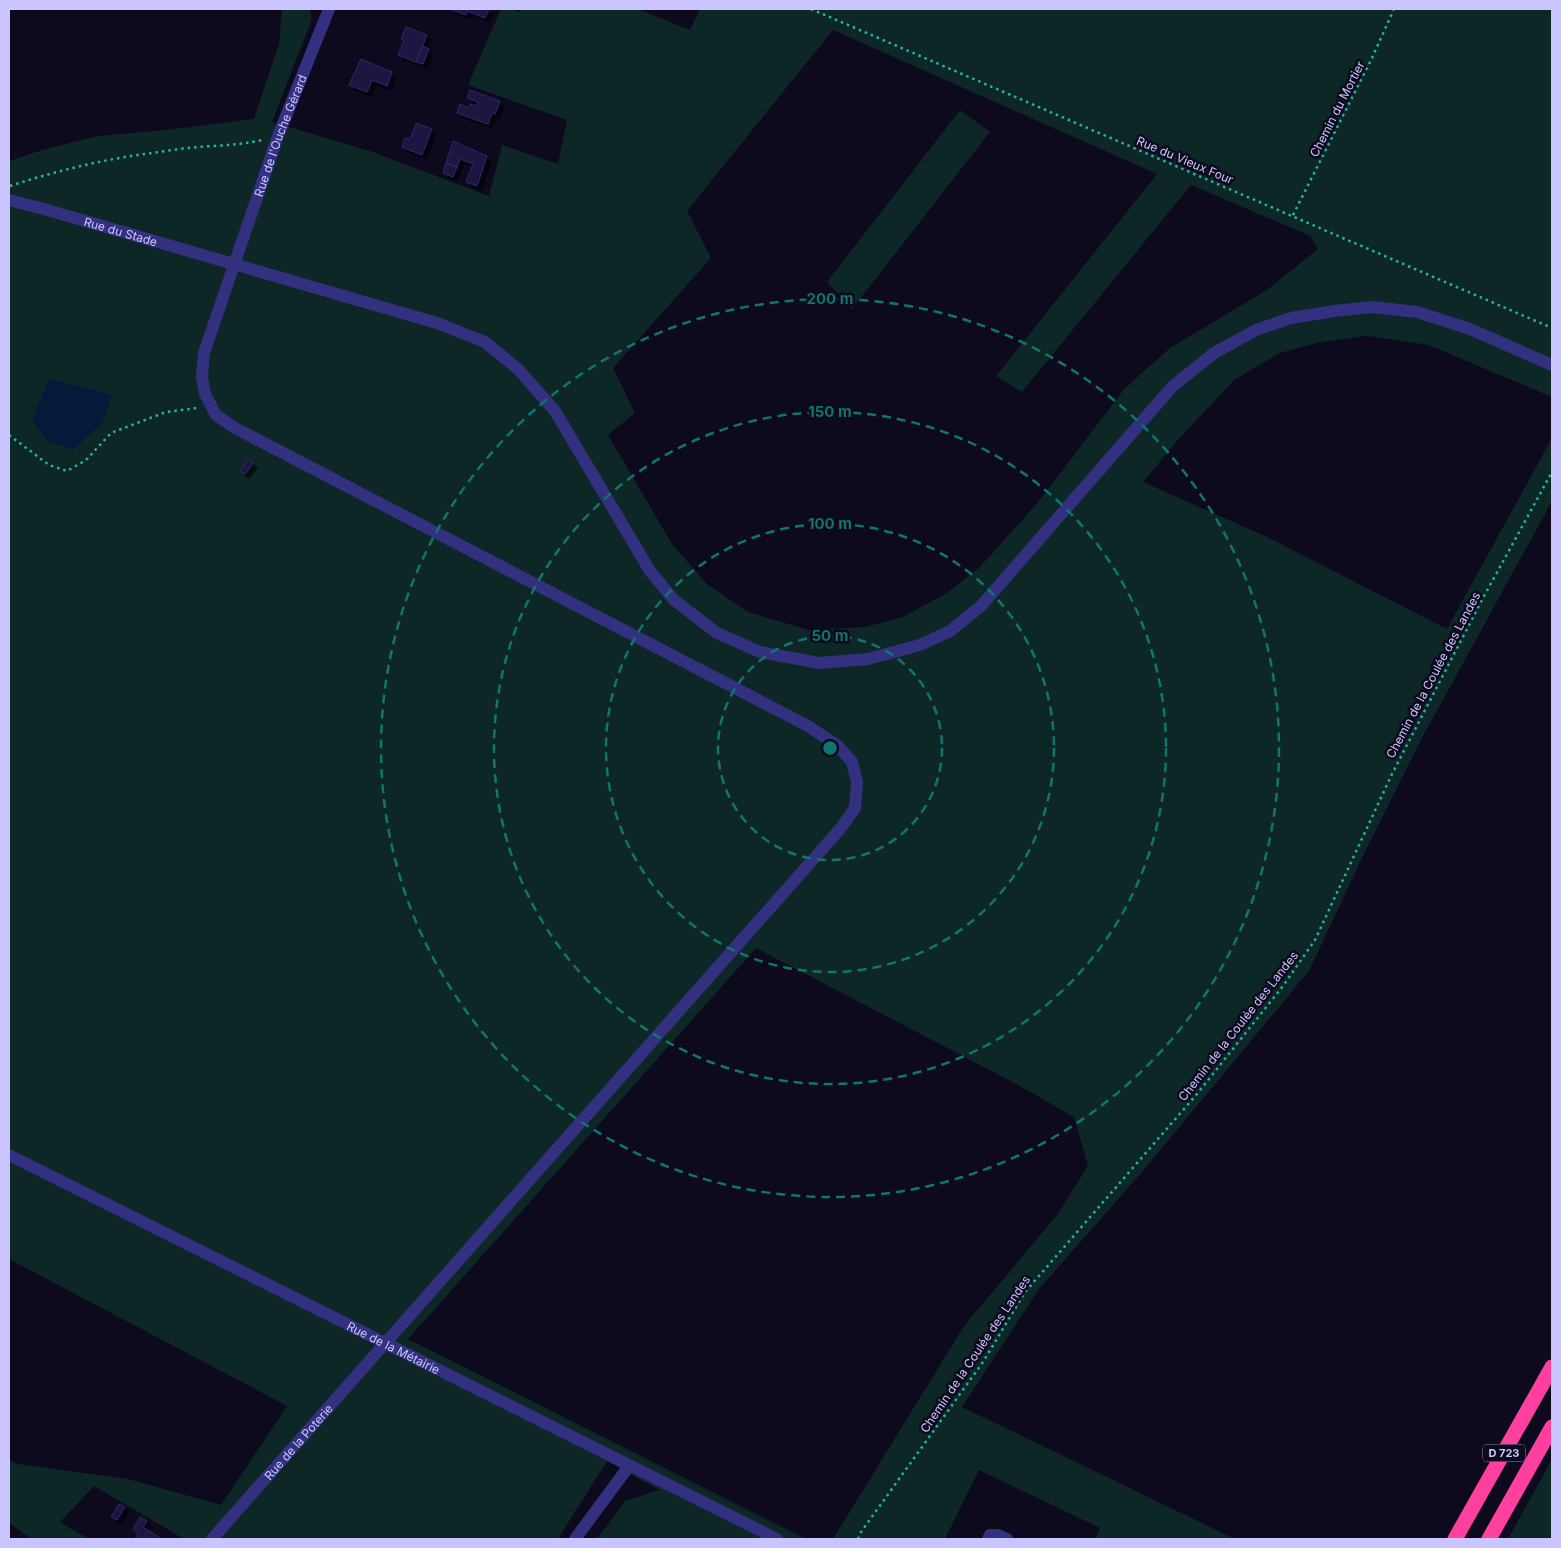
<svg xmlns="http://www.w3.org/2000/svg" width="1561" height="1548" font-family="Inter,sans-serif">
  <defs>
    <filter id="shadow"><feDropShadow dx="4.5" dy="4.5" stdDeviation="0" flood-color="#0009"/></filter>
  </defs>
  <rect width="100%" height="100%" fill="#0d0a1d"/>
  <path fill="#0c2726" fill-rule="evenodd" d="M282,9H309L312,19L272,122L370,151L489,196L502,145L558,164L567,120L468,85L501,9H510L519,12L521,9H638L690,30L700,9H1552V397L1429,345L1367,336L1320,342L1280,353L1234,380L1177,441L1143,482L1265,536L1447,629L1552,438V501L1422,738L1363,856L1309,971L1142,1172L1039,1289L962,1407L1235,1539H1095L1100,1528L979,1470L945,1539H833L964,1326L1057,1215L1088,1166L1074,1117L1018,1085L756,948L408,1339L806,1539H597L625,1501L659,1490L607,1461L558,1539H184L94,1486L60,1522L89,1539H32L9,1523V1460L18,1464L128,1479L221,1505L287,1406L9,1259V161L42,150L98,136L166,130L254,119L279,44ZM833,30L1157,174L996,376L1022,392L1191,185L1310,236L1318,249L1267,290L1170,348L1125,388L1039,501L979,568L945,594L903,617L865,627L809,630L748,612L707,584L672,544L608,435L635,413L613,368L711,258L687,211Z
    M960,110L990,132L852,309L827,282Z
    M1552,1459V1539H1508Z"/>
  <path fill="#05193a" d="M49,379L112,395L102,423L73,450L47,441L32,420Z"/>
  <path fill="#1c143f" stroke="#32256d" filter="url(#shadow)" d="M450,9H489L485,18L467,11L466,15Z
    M406,27L427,35L416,62L398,55L404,40L401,39Z
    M422,46L429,49L423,64L416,62Z
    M361,59L392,72L387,86L372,80L367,92L349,85Z
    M470,90L500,101L495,114L492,113L488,124L457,113L460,104L469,108L470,104L476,106L478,102L467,98Z
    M416,123L432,129L422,155L402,147L405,138L410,139Z
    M453,141L487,156L477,186L466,182L473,164L460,159L457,167L446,163Z
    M446,163L457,167L453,177L443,173Z
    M248,460L253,463L245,474L240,471Z
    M119,1504L125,1507L117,1520L111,1517Z
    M140,1517L147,1521L143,1527L162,1539H135L138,1534L133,1529Z"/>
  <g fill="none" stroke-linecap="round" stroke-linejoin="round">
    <path stroke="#23b5aa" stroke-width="2.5" stroke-dasharray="2.5 4" stroke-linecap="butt" d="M811,9L1552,328
      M10,186C56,171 104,159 152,153C172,150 192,147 213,146C230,145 245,144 262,140
      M1293,215L1372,58L1394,9
      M9,435L49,465L67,471L86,460L111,433L166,412L197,408
      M858,1539L861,1532L983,1362L1025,1292L1197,1094L1283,986L1315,940L1392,774L1483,598L1552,472"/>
    <g stroke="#33317f" stroke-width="12">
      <path id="s1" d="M9,200L44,209L437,323L485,342L519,370L555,411L650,571L674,600L717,633L760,652L819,663L868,659L920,645L950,631L981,606L1172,387L1214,353L1256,330L1291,318L1334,311L1372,307L1417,312L1470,329L1552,365"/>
      <path id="s2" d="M9,1155L777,1539"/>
      <path id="s3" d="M212,1539L840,829L855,808L857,782L852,762L838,746L808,726L235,428L216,415L205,394L202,377L204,353L278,136L329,9"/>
      <path d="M575,1539L629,1466"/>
      <path d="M988,1539L990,1535H998L1007,1539"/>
    </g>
    <path stroke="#ff409f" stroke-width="15" d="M1455,1539L1552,1367
      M1489,1539L1552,1427"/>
  </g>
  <g fill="none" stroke="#0f766e" stroke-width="2.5" stroke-dasharray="9 6">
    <circle cx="830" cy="748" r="112"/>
    <circle cx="830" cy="748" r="224"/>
    <circle cx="830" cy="748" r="336"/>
    <circle cx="830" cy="748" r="449"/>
  </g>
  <g text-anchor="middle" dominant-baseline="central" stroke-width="5" stroke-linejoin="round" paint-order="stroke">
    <rect fill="#0d0a1d" stroke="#928dbb" stroke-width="1" x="1483" y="1444.5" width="42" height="17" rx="4"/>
    <g font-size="11" font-weight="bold" fill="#cbc5ff">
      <text x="1504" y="1453">D 723</text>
    </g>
    <g font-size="12" fill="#cbc5ff" stroke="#0d0a1d">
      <text transform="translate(1337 109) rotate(-63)">Chemin du Mortier</text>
      <text stroke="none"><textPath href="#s3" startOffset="2042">Rue de l'Ouche Gérard</textPath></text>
      <text transform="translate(1185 160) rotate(23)">Rue du Vieux Four</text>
      <text stroke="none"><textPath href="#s1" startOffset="116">Rue du Stade</textPath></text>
      <text transform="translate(1433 675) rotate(-62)">Chemin de la Coulée des Landes</text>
      <text transform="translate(1238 1026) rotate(-52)">Chemin de la Coulée des Landes</text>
      <text stroke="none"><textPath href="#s2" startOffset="430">Rue de la Métairie</textPath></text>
      <text transform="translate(975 1354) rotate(-56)">Chemin de la Coulée des Landes</text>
      <text stroke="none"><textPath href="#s3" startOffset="130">Rue de la Poterie</textPath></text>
    </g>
  </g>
  <circle cx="830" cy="748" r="8" fill="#0f766e" stroke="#0d0a1d" stroke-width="2.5"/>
  <g font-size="15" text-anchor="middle" font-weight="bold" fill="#0f766e" stroke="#0d0a1d" stroke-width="5" stroke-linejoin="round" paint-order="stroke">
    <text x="830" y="304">200 m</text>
    <text x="830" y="417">150 m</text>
    <text x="830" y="529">100 m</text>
    <text x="830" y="641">50 m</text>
  </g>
  <rect width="1561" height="1548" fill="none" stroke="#cbc5ff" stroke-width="20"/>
</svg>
